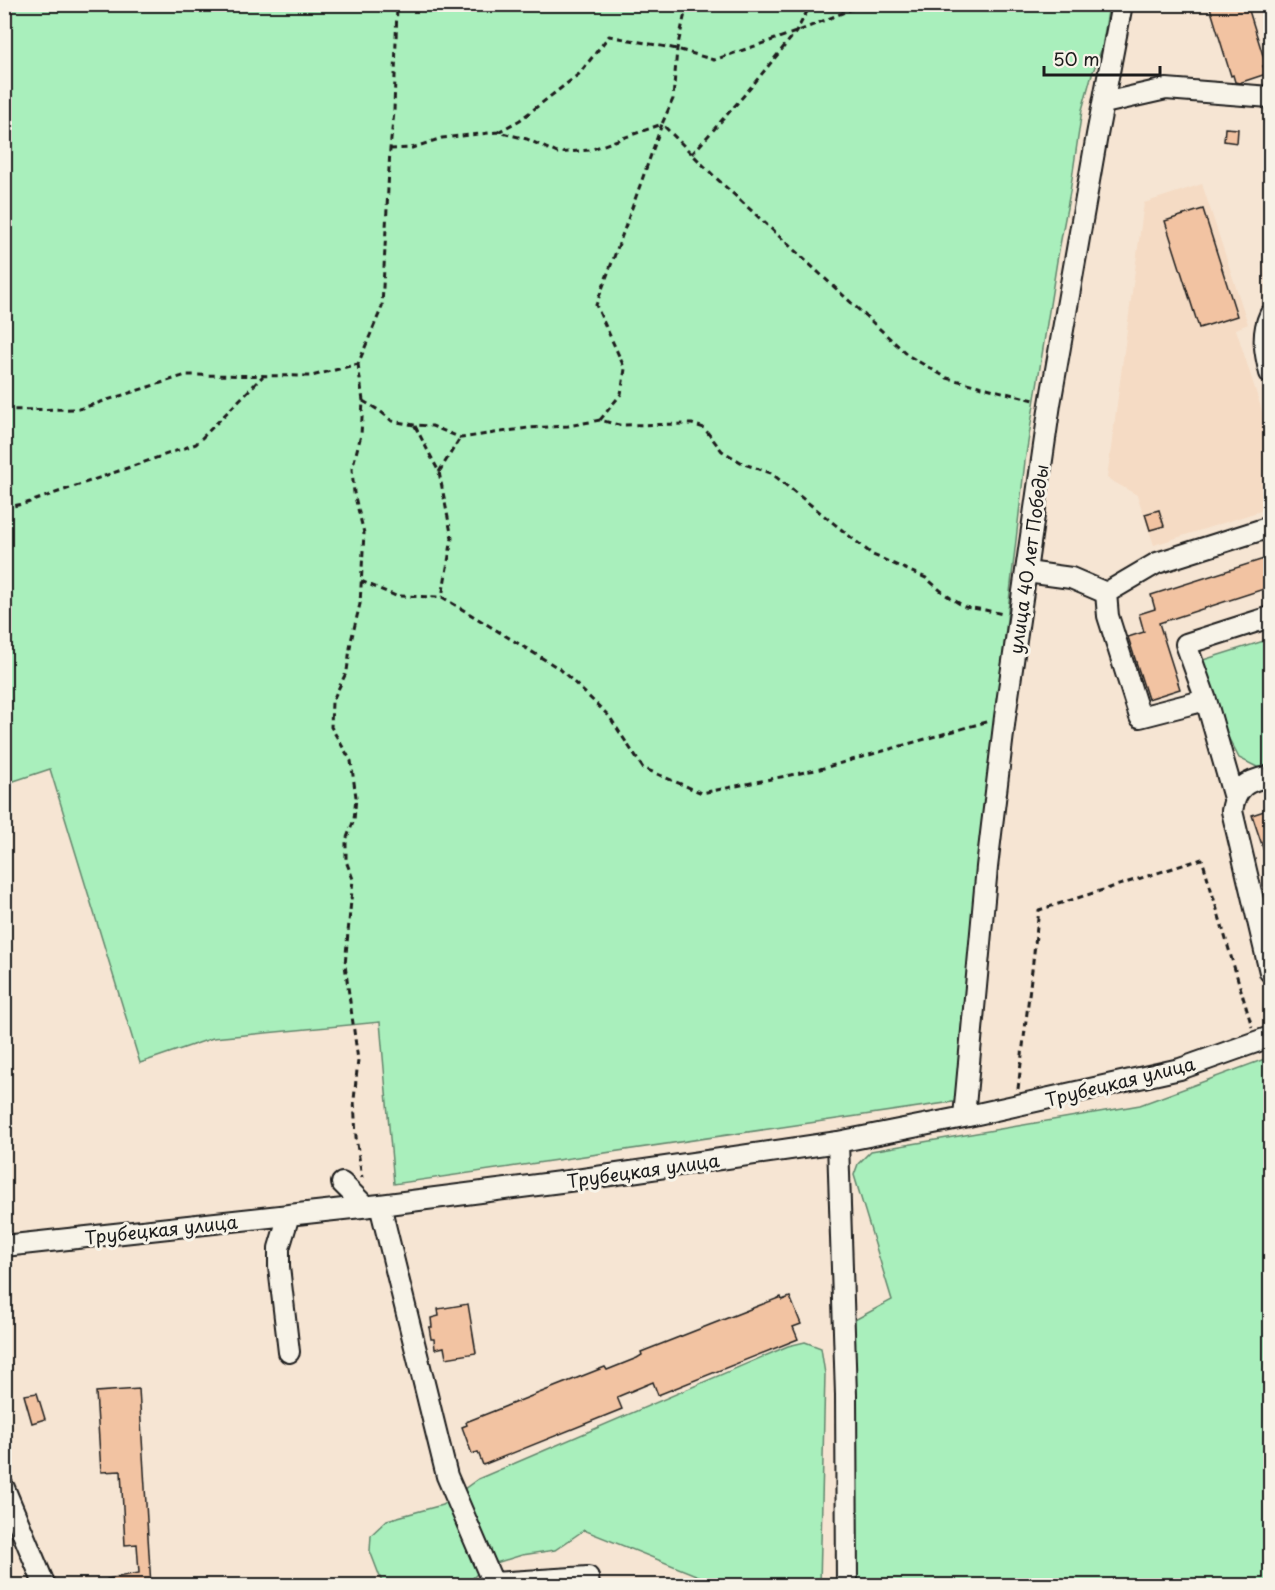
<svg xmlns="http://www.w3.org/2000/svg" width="1275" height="1590" font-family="'Playpen Sans',sans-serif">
  <rect width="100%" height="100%" fill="#f6e5d3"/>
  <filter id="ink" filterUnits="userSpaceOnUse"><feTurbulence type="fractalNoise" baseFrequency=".0167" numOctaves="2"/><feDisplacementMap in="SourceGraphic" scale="12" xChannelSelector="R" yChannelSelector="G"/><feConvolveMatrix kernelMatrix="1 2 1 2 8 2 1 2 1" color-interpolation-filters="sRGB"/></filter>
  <g filter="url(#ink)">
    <path fill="#f5dbc4" d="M1202,184L1248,324L1236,329L1270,436V508L1154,545L1137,495L1107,478L1144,203Z"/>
    <path fill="#a9efbc" stroke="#62866c" stroke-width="1.5" d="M4,5H1109L1102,48L1091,77L1082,110L1070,192L1057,261L1025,461L988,786L959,1101L394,1184L380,1022L213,1038L140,1063L50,769L5,784Z
      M1270,639V770L1257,767L1239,758L1227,735L1203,660Z
      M1270,1057V1585H856L851,1322L892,1300L854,1175L858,1164L871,1151L1140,1105Z
      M805,1342L821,1348L825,1374L820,1585H707L706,1579L584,1530L555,1550L522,1555L486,1566L465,1585H383L370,1551L371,1535L387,1520L442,1505L478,1479L788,1346Z"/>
    <path fill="#f2c3a2" stroke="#1c1c1c" stroke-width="1.5" d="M1209,4H1247L1266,65L1263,66L1266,74L1239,83L1235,82L1233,75L1231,76Z
      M1225,128L1238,129L1237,143L1224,141Z
      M1203,209L1237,316L1199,328L1165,221Z
      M1159,510L1164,526L1150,530L1145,514Z
      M1270,557V587L1159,623L1180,689L1148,699L1128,637L1144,632L1139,614L1155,609L1151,595Z
      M1270,809V863H1268L1252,815Z
      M781,1297L782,1300L790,1297L801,1324L793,1327L798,1339L658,1395L653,1382L617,1397L622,1409L483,1465L478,1452L472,1454L462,1427L467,1425L466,1422L605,1367L607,1370L637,1358L642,1355L641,1352Z
      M468,1304L476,1353L446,1358L444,1347L435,1349L434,1339H431L429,1327H432L431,1318L439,1316L438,1309Z
      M139,1389L151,1586H107V1579L139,1573L137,1544L125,1545L121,1471L101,1472L96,1392Z
      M37,1393L45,1419L32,1423L24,1395Z"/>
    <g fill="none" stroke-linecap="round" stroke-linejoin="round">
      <g stroke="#1c1c1c" stroke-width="24">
        <path id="minor" d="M1104,103L1166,89L1270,97
          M1270,315C1261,334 1265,354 1270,373
          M1027,572L1071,578L1106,593
          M1206,700L1140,717L1108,616L1106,593L1157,563L1270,527
          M1270,776C1247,781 1236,786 1232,811L1270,972
          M1234,798L1206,700L1186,644L1270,617
          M964,1117L987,867L1005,717L1050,404L1097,135L1122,4
          M838,1142L846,1395L847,1586
          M342,1183L365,1206
          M380,1205L447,1476L493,1583L488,1586
          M4,1246L380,1205L576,1180L838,1142L964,1117L1180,1069L1270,1037
          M289,1352L279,1267V1248L289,1215
          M4,1488L45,1586
          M493,1583L588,1577L589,1586"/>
      </g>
      <path stroke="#1c1c1c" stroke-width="3" stroke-dasharray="6 4.5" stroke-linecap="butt" d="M1262,4L1270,33
        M498,132L520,120L579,74L609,36L677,49L714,60L796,32L864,4
        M390,149L412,148L442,138L498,132L527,139L557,153L590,150L662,124L673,99L677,49L687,4
        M692,154L747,92L796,32L811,4
        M358,364L363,401L361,435L352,469L354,493L364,533L360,604L351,641L347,671L332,702L331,727L351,761L356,797L354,820L346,840V861L353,879L345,965L358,1060L354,1100L356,1137L362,1178
        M363,401L380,411L392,421L414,425L432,426L461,438L528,428L568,426L600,420L619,425L692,424L704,428L722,451L744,464L771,473L873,555L926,578L946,595L965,607L985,610L1003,614
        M4,410L79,409L186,375L312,376L358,364L382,307L390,149L394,112L397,4
        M600,420L621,394L625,369L596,305L623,233L662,124L715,177L909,356L947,378L1034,400
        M415,426L439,472L452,538L442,597
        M439,472L460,438
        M4,508L27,503L196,444L263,376
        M361,581L396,596L442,597L560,669L609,716L643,768L702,793L820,769L989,721
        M1018,1089L1039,910L1202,859L1252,1027"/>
      <use href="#minor" stroke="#f7f3e8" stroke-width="20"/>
    </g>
  </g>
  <g text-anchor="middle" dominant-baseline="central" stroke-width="6" stroke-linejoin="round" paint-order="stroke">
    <g font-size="18" fill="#1c1c1c" stroke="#f7f3e8">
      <text transform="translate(1028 559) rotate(-82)">улица 40 лет Победы</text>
      <text transform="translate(1120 1081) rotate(-14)">Трубецкая улица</text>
      <text transform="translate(643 1170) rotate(-8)">Трубецкая улица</text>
      <text transform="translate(161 1229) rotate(-6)">Трубецкая улица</text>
    </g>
  </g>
  <rect width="1275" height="1590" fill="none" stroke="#f7f3e8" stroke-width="24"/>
  <rect x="12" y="12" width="1251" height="1566" fill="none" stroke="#1c1c1c" stroke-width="2" filter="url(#ink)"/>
  <path d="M1044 66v9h116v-9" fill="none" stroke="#1c1c1c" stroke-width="3"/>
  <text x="1053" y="66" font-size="18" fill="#1c1c1c" stroke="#f7f3e8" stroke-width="4.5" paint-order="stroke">50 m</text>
</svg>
